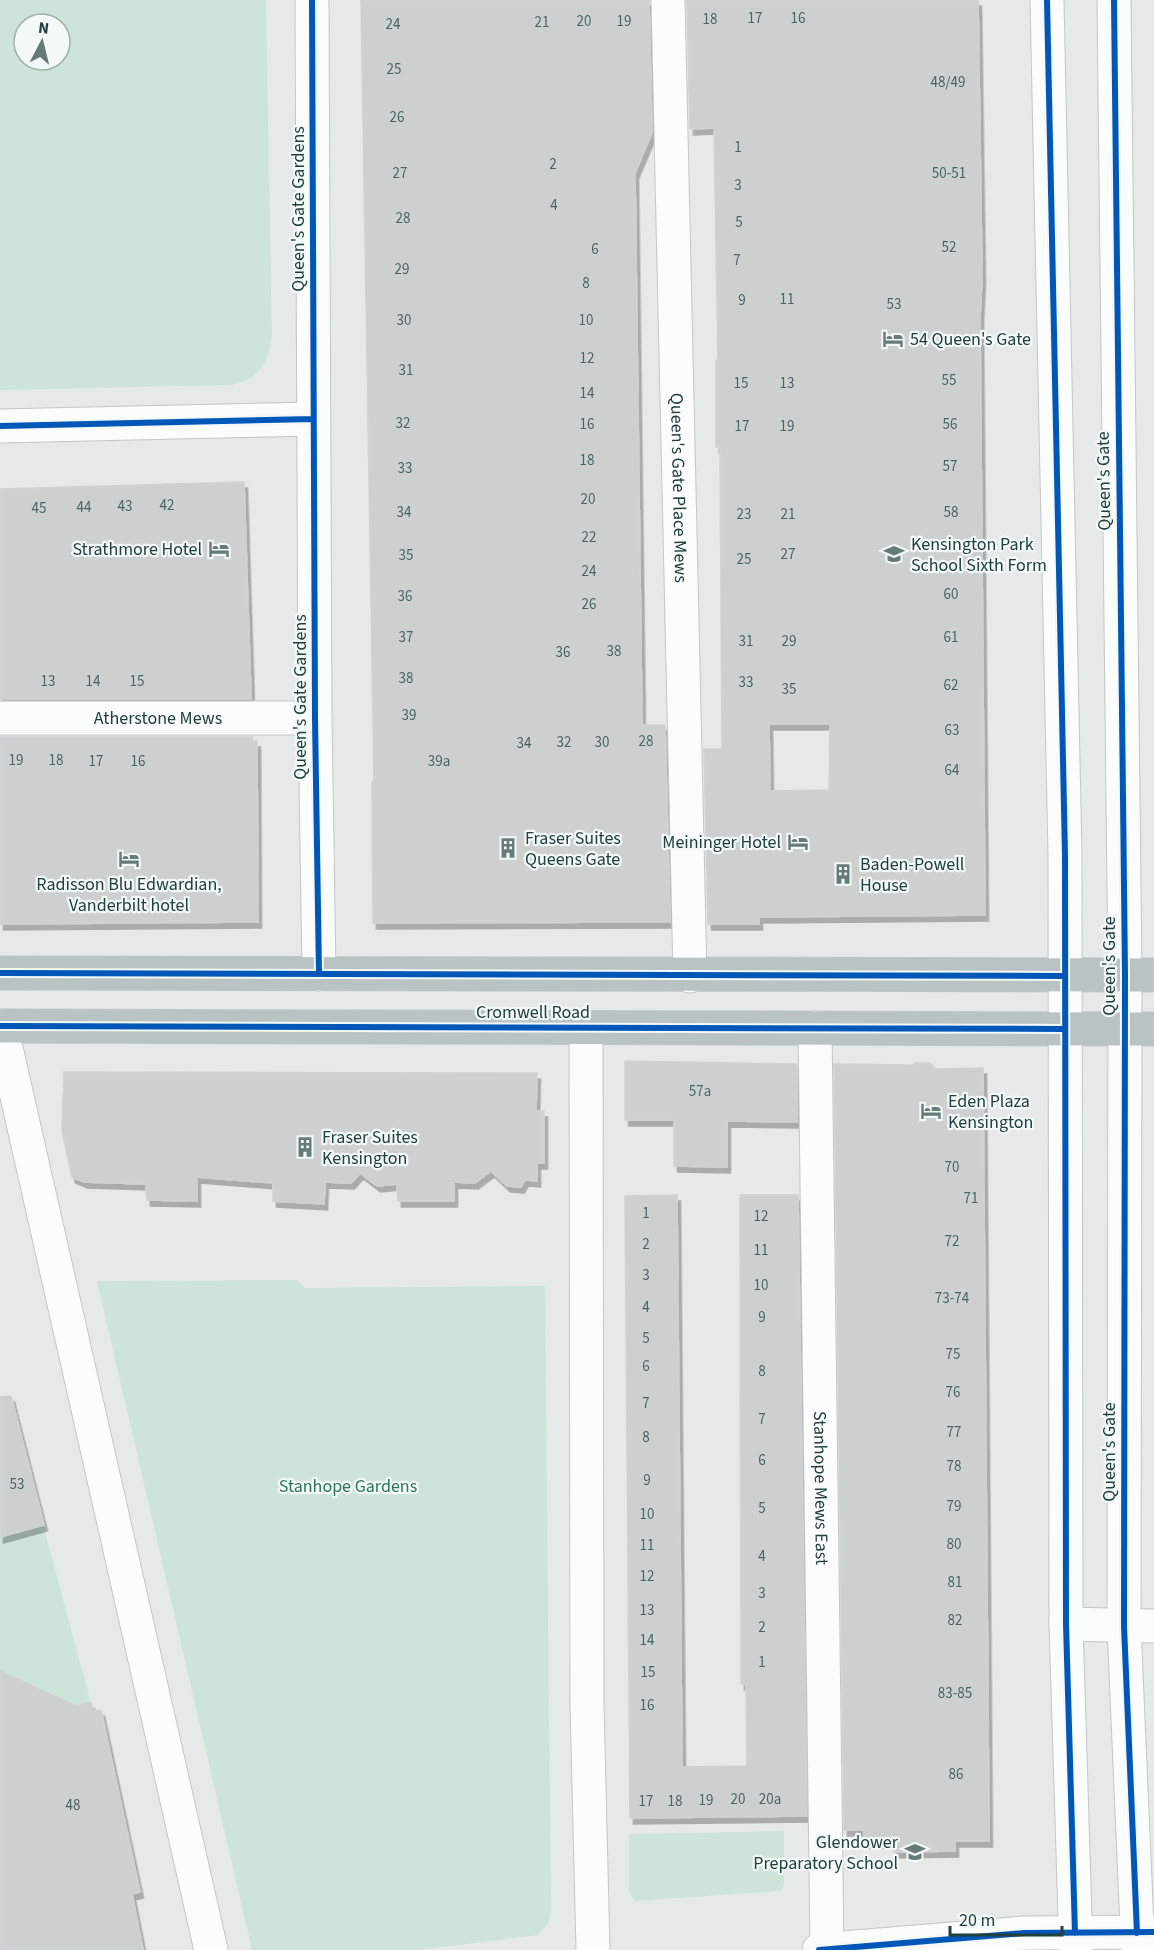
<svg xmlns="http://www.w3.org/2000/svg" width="1154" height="1950" font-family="'Source Sans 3',sans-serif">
  <defs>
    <filter id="shadow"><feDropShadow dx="3.5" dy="6" stdDeviation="0" flood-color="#0004"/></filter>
  </defs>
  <rect width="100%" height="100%" fill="#e5eae9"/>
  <path fill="#cde4d8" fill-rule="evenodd" d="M0,0H266L272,334C269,362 260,379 231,385L0,390ZM24,24H60V60H24Z
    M297,1280L305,1288L545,1286L551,1910L548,1924L537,1935L417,1950H252L97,1281Z
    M43,1525L91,1703L76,1706L0,1671V1528Z
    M784,1831V1886L780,1891L635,1901L629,1892V1834Z"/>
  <path fill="#ccd1d0" stroke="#cdd3d2" stroke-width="1.5" fill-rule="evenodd" filter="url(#shadow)" d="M361,0H649L652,133L635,173L642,725H665L670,922L373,923L372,781H374Z
    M687,0H978L982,277L980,318L985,915L759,917V924H708L704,749H722L720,447H716V360H718L714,128L690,129ZM769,724H830L829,790L770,791Z
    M244,482L251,699H0V489Z
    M0,737H252L253,741H257L258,922L0,924Z
    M625,1061L797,1064V1122L727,1121V1167L674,1166V1120H625Z
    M914,1063H930L935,1069L983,1068L989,1841H955V1851L893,1852V1843L864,1842V1830H844L834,1064L913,1065Z
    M64,1072L537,1073L536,1111H544V1163H537V1181L525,1180L521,1187L507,1186L491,1171L475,1183L454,1182V1201H398L397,1184L377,1186L360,1173L351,1183L325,1182L324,1204L273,1201V1183L197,1177V1201L147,1200L146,1184L84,1182L72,1177L62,1131Z
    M677,1195L682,1767L747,1766L746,1684H741L740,1195H798L807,1816L630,1818L625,1196Z
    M11,1396L44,1525L0,1537V1397Z
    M0,1671L76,1706L91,1703L93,1711L101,1710L140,1892L132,1894L143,1950H0Z"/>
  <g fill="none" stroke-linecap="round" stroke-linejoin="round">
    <g stroke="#c2c7c6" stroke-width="35">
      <g id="minor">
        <path d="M312,0L315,718L319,974"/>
        <path id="s1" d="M668,0L690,976"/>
        <path d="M1047,0L1065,855L1066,1624L1076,1950"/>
        <path d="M1114,0L1125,975L1124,1626L1138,1950"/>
        <path d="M0,426L313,419"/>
        <path id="s2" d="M0,718H315"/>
        <path d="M1,1026L211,1950"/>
        <path d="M586,1027L587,1704L593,1950"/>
        <path id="s3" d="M815,1028L827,1949"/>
        <path d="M1066,1624L1154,1626"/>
        <path d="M819,1950L1024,1933L1154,1932"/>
      </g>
    </g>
    <g stroke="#bcc6c5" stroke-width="35">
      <path id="highway" d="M0,973L1154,975
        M0,1026L1154,1029"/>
    </g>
    <use href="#minor" stroke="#fbfcfc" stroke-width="33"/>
    <use href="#highway" stroke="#bac3c3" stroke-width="33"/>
    <g stroke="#f3f9f7" stroke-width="10">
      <path id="cycleway" d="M312,0L315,718L319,974
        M1047,0L1065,855L1066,1624L1075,1933
        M1114,0L1125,975L1124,1626L1137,1933
        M0,426L313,419
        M0,973L1065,976
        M0,1026L1065,1029
        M819,1950L1024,1933L1154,1932"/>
    </g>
    <use href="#cycleway" stroke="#0057b8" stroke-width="6"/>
  </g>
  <defs>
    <g id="hotel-bare" transform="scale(1.62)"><path d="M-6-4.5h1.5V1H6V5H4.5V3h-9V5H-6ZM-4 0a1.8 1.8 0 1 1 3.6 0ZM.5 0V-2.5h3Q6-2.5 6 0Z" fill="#667b79" stroke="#f3f9f7" stroke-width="2.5" paint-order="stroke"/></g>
    <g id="school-bare" transform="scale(1.62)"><path d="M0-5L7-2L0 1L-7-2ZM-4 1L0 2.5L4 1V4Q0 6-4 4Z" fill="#667b79" stroke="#f3f9f7" stroke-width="2.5" paint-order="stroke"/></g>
    <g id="building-bare" transform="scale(1.62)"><path d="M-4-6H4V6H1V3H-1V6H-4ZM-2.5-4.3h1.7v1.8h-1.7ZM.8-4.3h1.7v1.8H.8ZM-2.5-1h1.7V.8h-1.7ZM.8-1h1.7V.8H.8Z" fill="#667b79" stroke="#f3f9f7" stroke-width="2.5" paint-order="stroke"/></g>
  </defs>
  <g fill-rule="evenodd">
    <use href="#hotel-bare" x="893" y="339"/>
    <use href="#hotel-bare" x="219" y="549"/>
    <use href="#school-bare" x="894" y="554"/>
    <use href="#hotel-bare" x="798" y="842"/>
    <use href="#building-bare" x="508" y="848"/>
    <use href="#hotel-bare" x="129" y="859"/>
    <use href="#building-bare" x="843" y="874"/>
    <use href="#hotel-bare" x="931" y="1111"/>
    <use href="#building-bare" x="305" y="1147"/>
    <use href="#school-bare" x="915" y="1852"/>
  </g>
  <g text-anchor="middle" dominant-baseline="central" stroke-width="4.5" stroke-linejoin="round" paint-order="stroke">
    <g font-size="15" fill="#4c6462">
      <text x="755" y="18">17</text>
      <text x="798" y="18">16</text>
      <text x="710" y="19">18</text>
      <text x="584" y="21">20</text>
      <text x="624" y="21">19</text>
      <text x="542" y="22">21</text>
      <text x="393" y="24">24</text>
      <text x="394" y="69">25</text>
      <text x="948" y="82">48/49</text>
      <text x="397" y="117">26</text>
      <text x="738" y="147">1</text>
      <text x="553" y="164">2</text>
      <text x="400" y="173">27</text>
      <text x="949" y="173">50-51</text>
      <text x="738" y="185">3</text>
      <text x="554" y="205">4</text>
      <text x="403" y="218">28</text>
      <text x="739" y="222">5</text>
      <text x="949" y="247">52</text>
      <text x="595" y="249">6</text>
      <text x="737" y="260">7</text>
      <text x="402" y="269">29</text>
      <text x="586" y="283">8</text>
      <text x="787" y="299">11</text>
      <text x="742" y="300">9</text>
      <text x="894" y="304">53</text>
      <text x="404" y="320">30</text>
      <text x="586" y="320">10</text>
      <text x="587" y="358">12</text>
      <text x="406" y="370">31</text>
      <text x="949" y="380">55</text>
      <text x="741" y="383">15</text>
      <text x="787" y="383">13</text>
      <text x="587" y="393">14</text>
      <text x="403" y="423">32</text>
      <text x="587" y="424">16</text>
      <text x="950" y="424">56</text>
      <text x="742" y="426">17</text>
      <text x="787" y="426">19</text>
      <text x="587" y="460">18</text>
      <text x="950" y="466">57</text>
      <text x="405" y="468">33</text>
      <text x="588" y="499">20</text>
      <text x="167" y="505">42</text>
      <text x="125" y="506">43</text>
      <text x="84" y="507">44</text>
      <text x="39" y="508">45</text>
      <text x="404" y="512">34</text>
      <text x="951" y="512">58</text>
      <text x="744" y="514">23</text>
      <text x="788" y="514">21</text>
      <text x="589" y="537">22</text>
      <text x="788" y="554">27</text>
      <text x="406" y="555">35</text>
      <text x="744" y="559">25</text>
      <text x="589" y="571">24</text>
      <text x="951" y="594">60</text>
      <text x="405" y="596">36</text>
      <text x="589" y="604">26</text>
      <text x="406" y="637">37</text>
      <text x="951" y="637">61</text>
      <text x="746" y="641">31</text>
      <text x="789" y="641">29</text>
      <text x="614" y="651">38</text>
      <text x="563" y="652">36</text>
      <text x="406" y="678">38</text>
      <text x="48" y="681">13</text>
      <text x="93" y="681">14</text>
      <text x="137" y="681">15</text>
      <text x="746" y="682">33</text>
      <text x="951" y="685">62</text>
      <text x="789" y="689">35</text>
      <text x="409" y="715">39</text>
      <text x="952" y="730">63</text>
      <text x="646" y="741">28</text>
      <text x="564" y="742">32</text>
      <text x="602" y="742">30</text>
      <text x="524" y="743">34</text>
      <text x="16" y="760">19</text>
      <text x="56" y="760">18</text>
      <text x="96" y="761">17</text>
      <text x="138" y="761">16</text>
      <text x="439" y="761">39a</text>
      <text x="952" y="770">64</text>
      <text x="700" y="1091">57a</text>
      <text x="952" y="1167">70</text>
      <text x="971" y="1198">71</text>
      <text x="646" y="1213">1</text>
      <text x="761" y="1216">12</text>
      <text x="952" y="1241">72</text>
      <text x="646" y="1244">2</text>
      <text x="761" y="1250">11</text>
      <text x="646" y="1275">3</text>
      <text x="761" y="1285">10</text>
      <text x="952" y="1298">73-74</text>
      <text x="646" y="1307">4</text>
      <text x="762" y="1317">9</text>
      <text x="646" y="1338">5</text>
      <text x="953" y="1354">75</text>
      <text x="646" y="1366">6</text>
      <text x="762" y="1371">8</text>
      <text x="953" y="1392">76</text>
      <text x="646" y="1403">7</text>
      <text x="762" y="1419">7</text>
      <text x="954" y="1432">77</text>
      <text x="646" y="1437">8</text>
      <text x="762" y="1460">6</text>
      <text x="954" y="1466">78</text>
      <text x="647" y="1480">9</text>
      <text x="17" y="1484">53</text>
      <text x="954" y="1506">79</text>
      <text x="762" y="1508">5</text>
      <text x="647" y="1514">10</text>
      <text x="954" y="1544">80</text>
      <text x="647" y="1545">11</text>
      <text x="762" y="1556">4</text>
      <text x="647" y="1576">12</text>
      <text x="955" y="1582">81</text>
      <text x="762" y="1593">3</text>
      <text x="647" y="1610">13</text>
      <text x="955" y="1620">82</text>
      <text x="762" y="1627">2</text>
      <text x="647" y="1640">14</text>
      <text x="762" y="1662">1</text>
      <text x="648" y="1672">15</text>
      <text x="955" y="1693">83-85</text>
      <text x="647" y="1705">16</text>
      <text x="956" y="1774">86</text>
      <text x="738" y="1799">20</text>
      <text x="770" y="1799">20a</text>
      <text x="706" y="1800">19</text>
      <text x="646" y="1801">17</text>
      <text x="675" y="1801">18</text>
      <text x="73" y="1805">48</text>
    </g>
    <g font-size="18" fill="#213f3c" stroke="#f3f9f7">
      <text transform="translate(298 209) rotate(-90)">Queen's Gate Gardens</text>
      <text transform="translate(1104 481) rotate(-91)">Queen's Gate</text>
      <text stroke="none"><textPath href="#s1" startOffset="488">Queen's Gate Place Mews</textPath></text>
      <text transform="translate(300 697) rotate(-90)">Queen's Gate Gardens</text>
      <text stroke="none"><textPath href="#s2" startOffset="158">Atherstone Mews</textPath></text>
      <text transform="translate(1109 966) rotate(-90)">Queen's Gate</text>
      <text x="533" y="1012">Cromwell Road</text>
      <text transform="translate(1109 1452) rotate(-90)">Queen's Gate</text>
      <text stroke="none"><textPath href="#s3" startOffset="460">Stanhope Mews East</textPath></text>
    </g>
    <g font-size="18" fill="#213f3c" stroke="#f3f9f7" text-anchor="start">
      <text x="910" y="339">54 Queen's Gate</text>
      <text x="911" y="544">Kensington Park<tspan x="911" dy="21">School Sixth Form</tspan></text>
      <text x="202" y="549" text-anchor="end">Strathmore Hotel</text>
      <text x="525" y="838">Fraser Suites<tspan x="525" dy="21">Queens Gate</tspan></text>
      <text x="781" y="842" text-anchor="end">Meininger Hotel</text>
      <text x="860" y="864">Baden-Powell<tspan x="860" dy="21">House</tspan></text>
      <text x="129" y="884" text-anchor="middle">Radisson Blu Edwardian,<tspan x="129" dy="21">Vanderbilt hotel</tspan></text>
      <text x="948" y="1101">Eden Plaza<tspan x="948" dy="21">Kensington</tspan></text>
      <text x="322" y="1137">Fraser Suites<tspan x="322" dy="21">Kensington</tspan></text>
      <text x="898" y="1842" text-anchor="end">Glendower<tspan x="898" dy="21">Preparatory School</tspan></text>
    </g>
    <g font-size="18" fill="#2a7756" stroke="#f3f9f7">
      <text x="348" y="1486">Stanhope Gardens</text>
    </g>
  </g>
  <g transform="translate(42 42) rotate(7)"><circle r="28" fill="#f3f9f7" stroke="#9fafac" stroke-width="1.5"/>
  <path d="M0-4.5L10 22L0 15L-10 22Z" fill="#667b79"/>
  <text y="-9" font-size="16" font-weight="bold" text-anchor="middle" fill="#213f3c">N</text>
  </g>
  <path d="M950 1926v9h112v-9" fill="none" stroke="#213f3c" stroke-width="3"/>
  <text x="959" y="1926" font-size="18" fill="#213f3c" stroke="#f3f9f7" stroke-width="4.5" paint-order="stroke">20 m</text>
</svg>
